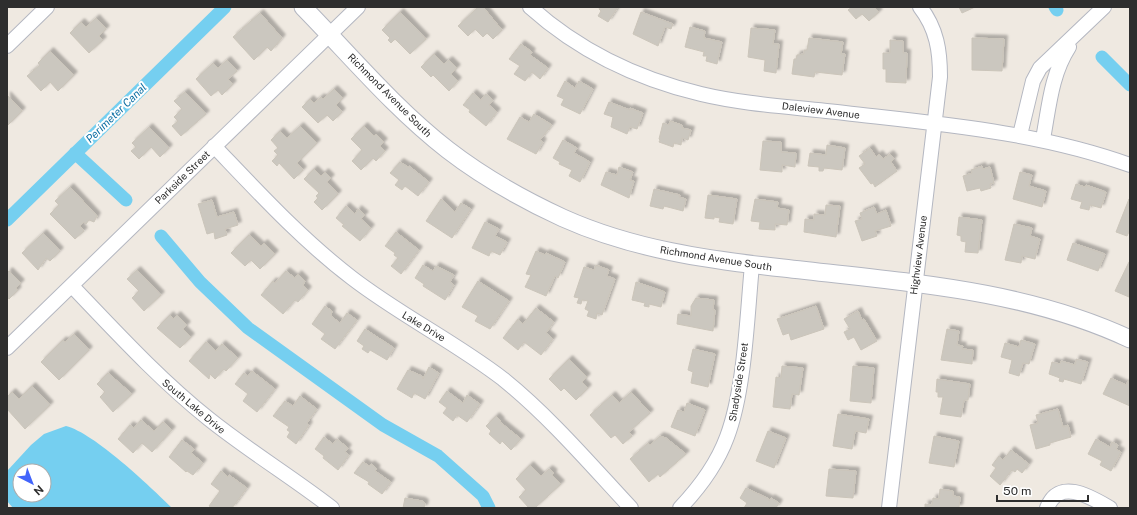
<svg xmlns="http://www.w3.org/2000/svg" width="1137" height="515" font-family="'Public Sans',sans-serif">
  <defs>
    <filter id="shadow"><feDropShadow dx="3.5" dy="-3.5" stdDeviation="1" flood-color="#0004"/></filter>
  </defs>
  <rect width="100%" height="100%" fill="#efe9e1"/>
  <path fill="#75cff0" fill-rule="evenodd" d="M66,426C94,433 150,486 172,508H13L7,501L8,470L31,445L44,434ZM20,471H44V495H20Z"/>
  <g fill="none" stroke-linecap="round" stroke-linejoin="round">
    <path stroke="#75cff0" stroke-width="13" d="M1055,7L1057,10
      M1102,57L1130,85
      M75,153L126,200
      M7,220L225,7
      M161,236L200,282L248,328L383,425L438,456L483,496L489,508"/>
  </g>
  <path fill="#cbc7bf" stroke="#cbc5ba" filter="url(#shadow)" d="M478,7H483L502,30L493,39L487,33L483,37L475,29L468,36L458,26Z
    M600,7H618L608,22L598,16L601,11L599,9Z
    M852,7H874L879,12L869,21L862,14L856,19L848,10Z
    M959,7H975L962,13Z
    M400,12L426,39L410,54L395,39L391,43L388,40L390,38L382,30Z
    M641,12L673,24L671,29L665,27L658,46L633,34Z
    M260,13L282,38L271,51L267,47L254,60L233,37Z
    M96,18L106,29L99,36L103,40L89,53L70,33L81,22L86,27Z
    M690,27L705,31L704,38L722,42L717,64L706,61L707,56H703L704,52L685,47Z
    M751,28L775,30L773,44H779L776,73L764,71L765,60L748,57Z
    M809,38L843,42L841,54H845L842,75L815,72L814,77L792,74L794,59H796L797,55L804,54V50H807Z
    M972,38L1004,39L1002,71L972,70Z
    M890,40L903,41V53H907L906,83L886,82V69H883V53H890Z
    M521,44L532,52L530,55L548,68L540,79L532,72L525,81L514,74L520,66L509,59Z
    M50,51L74,75L58,91L50,82L41,91L27,76L40,65L38,63Z
    M434,54L444,64L449,60L457,68L451,74L458,81L449,91L433,75L431,77L421,67Z
    M227,60L237,71L228,79L233,84L222,95L218,90L211,96L196,79L213,63L218,68Z
    M565,81L575,88L579,81L593,89L580,114L561,105L564,99L557,96Z
    M334,89L343,98L336,105L342,112L333,121L327,115L318,123L302,107L310,99L314,103L321,97L323,99Z
    M185,92L206,114L181,136L172,126L178,121L174,117L182,109L174,101Z
    M473,93L481,100L486,94L493,100L489,105L497,112L486,126L469,112L470,110L463,105Z
    M7,95L22,111L7,126Z
    M609,102L630,110V108L643,113L637,129L630,127L627,134L611,127L613,117L604,114Z
    M534,114L552,125L540,140L543,142L536,154L507,139L520,117L529,122Z
    M670,121L682,125V128L691,130L688,140L682,138L681,145L674,143L673,147L659,142L660,140L659,139L663,123L669,125Z
    M300,126L317,143L297,163L303,170L294,179L279,163L277,166L272,161L278,155L274,151L278,148L271,140L280,131L287,138Z
    M364,126L374,136L376,134L384,142L380,146L385,151L376,161L373,158L361,170L352,161L362,150L351,139Z
    M149,127L169,148L160,157L151,147L139,159L131,151L136,147L132,143Z
    M563,140L577,148L574,153L590,162L580,182L569,176L572,170L559,164L560,162L553,158Z
    M763,141L781,142V152L796,153L795,167L782,165V172L760,170Z
    M827,145L845,148L842,170L824,168L823,171H819V167L808,166L810,153L826,155Z
    M870,148L876,157L879,154L883,159L890,154L894,159L891,162L897,171L875,187L873,183L871,184L859,168L865,164L859,156Z
    M400,162L408,167L409,166L429,182L418,196L405,186L402,190L395,185L399,180L390,173Z
    M982,166L983,169L990,167L994,183L990,184L991,188L981,191L980,188L967,191L963,176L972,173L971,170Z
    M619,167L633,172L630,180L634,181L629,198L601,185L606,172L617,175Z
    M314,169L321,176L325,172L331,178L327,182L338,194L322,210L314,202L318,198L316,196L319,193L304,179Z
    M1020,172L1032,175L1029,186L1046,191L1042,207L1013,199Z
    M1076,184L1085,187L1086,185L1106,192L1101,208L1090,205L1089,210L1080,208L1082,202L1071,199Z
    M70,187L97,216L94,222L89,220L86,224L84,222L80,226L84,231L75,239L50,214L59,205L55,201Z
    M654,189L680,195L679,197L686,199L683,211L664,206L663,209L650,206Z
    M708,195L737,199L733,224L719,222L720,218L714,217V219L705,218Z
    M441,199L455,212L461,203L471,209L452,238L426,221Z
    M755,199L778,202L777,208L789,210L787,225L775,224V230L759,229L760,222L751,221Z
    M1129,199L1130,230L1127,236L1116,232Z
    M212,200L217,217L234,212L238,225L225,229L227,235L215,239L214,232L207,234L198,204Z
    M826,205L840,206L836,237L804,232L805,219L814,220V214L825,215Z
    M346,206L355,214L358,209L365,215L361,219L371,228L360,241L342,226L344,225L336,218Z
    M874,207L877,214L886,210L891,226L875,231L877,236L862,241L855,221L862,219L860,213Z
    M959,217L982,220L978,253L965,252L966,242L961,241V236L957,235Z
    M485,222L499,229L495,236L507,242L500,255L491,251L489,256L472,248Z
    M1014,224L1032,228L1030,236L1040,239L1035,259L1022,256L1021,263L1005,260Z
    M396,232L419,250L401,274L391,266L398,258L394,255L395,253L385,246Z
    M43,233L60,251L50,261L46,258L38,270L22,253Z
    M249,235L261,246L264,243L275,254L260,269L251,260L245,266L231,253Z
    M1073,243L1105,254L1098,271L1067,260Z
    M536,251L545,255L546,253L565,262L558,278L555,276L546,296L525,287L531,275L526,274Z
    M1129,262L1130,263L1129,297L1115,291Z
    M423,265L433,271L436,266L454,275L450,282L454,285L445,300L423,286L424,284L415,278Z
    M596,265L609,270L607,276L615,279L602,315L597,313L596,319L587,316L589,311L585,309L588,301L582,300L581,304L577,303L579,298L574,297L584,267L594,270Z
    M137,270L161,295L144,311L132,298L139,291L127,279Z
    M9,271L21,283L16,288L18,290L9,299L7,297V273Z
    M286,271L295,278L298,274L305,281L303,285L308,290L298,302L295,300L283,314L261,295L273,281L275,283Z
    M478,281L509,301L490,329L475,321L478,316L462,307Z
    M636,282L665,292L661,307L649,304V307L644,306L645,303L632,300Z
    M696,298L714,300L713,310H715L713,331L677,324L678,314L691,316V306Z
    M325,306L332,311L331,316L340,323L347,313L357,320L335,349L321,339L325,334L312,324Z
    M816,306L824,329L791,340L789,333L783,335L777,319Z
    M536,308L554,322L546,333L553,339L541,355L524,342L518,350L503,338L518,319L523,324Z
    M858,311L862,320L864,319L877,341L861,350L854,337L848,340L844,332L850,329L844,319Z
    M170,315L173,319L177,315L187,325L183,329L191,337L180,348L157,328Z
    M365,329L394,348L387,360L370,350L368,353L362,349L364,346L357,341Z
    M947,329L959,331L957,345L963,346L962,349L973,350L972,364L941,360Z
    M74,334L89,350L59,380L41,362L63,340L65,342Z
    M1021,340L1035,344L1029,364L1023,363L1019,376L1009,373L1012,360L1001,357L1005,343L1019,347Z
    M206,342L216,351L222,344L238,358L226,371L224,369L215,379L210,374L209,379L189,361Z
    M693,349L715,354L708,387L691,383L693,372L688,370Z
    M569,359L587,377L582,382L588,388L576,400L564,388L561,391L549,379Z
    M1076,359L1088,362L1081,384L1064,379L1063,382L1059,381L1060,378L1049,374L1052,362L1060,364L1061,361L1075,365Z
    M782,366L803,368L799,395L792,394L790,409L773,407L776,377L781,378Z
    M853,366L874,368L871,403L850,401Z
    M429,367L439,373L425,399L414,393L412,398L397,389L408,370L422,376L423,379Z
    M252,371L275,389L257,412L243,401L248,394L235,384L244,373L248,376Z
    M108,373L132,394L113,412L100,397L105,392L97,384Z
    M1111,378L1126,385L1130,378V406L1103,394Z
    M937,379L970,384L968,400H964L961,417L940,414L943,397H938V392H936Z
    M32,386L50,405L25,429L7,409V397L12,392L19,399Z
    M447,391L463,403L467,395L480,404L467,422L457,415L453,421L443,413L447,408L439,402Z
    M631,392L650,413L629,432L632,436L623,444L615,435L611,438L590,415L612,395L619,403Z
    M300,396L317,409L307,423L309,425L296,444L287,437L290,432L287,430L289,427L273,416L285,401L293,406Z
    M687,403L705,410L695,436L671,427L678,410L684,412Z
    M1058,409L1063,427L1068,425L1071,437L1050,443V445L1036,449L1030,425L1038,423L1036,415Z
    M838,414L869,419L866,433L855,431L852,449L833,446Z
    M496,416L501,421L500,422L521,439L511,450L502,441L500,444L489,434L491,431L486,426Z
    M141,420L154,431L163,422L172,430L152,452L142,443L133,453L118,439L130,425L134,428Z
    M768,431L786,438L774,468L756,461Z
    M660,436L666,438L686,454L660,477L658,474L649,482L630,459L648,443L650,445Z
    M934,436L959,441L954,467L929,463Z
    M324,437L333,444L337,439L348,448L345,452L349,455L338,470L323,458L324,456L315,449Z
    M1096,439L1110,447L1112,442L1118,445L1116,449L1121,452L1111,471L1100,465L1102,461L1088,454Z
    M182,440L194,449L191,453L203,463L193,475L187,471L186,472L169,457Z
    M1011,450L1029,464L1022,473L1017,469L1015,472L1012,470L1000,485L990,476L996,468L992,465L999,456L1003,460Z
    M363,462L369,466L371,464L377,469L375,471L391,482L382,494L368,484L369,482L354,473Z
    M530,465L541,476L549,469L554,473L552,475L561,484L535,508H529L519,497L526,490L516,479Z
    M829,469L856,471L853,498L826,496Z
    M221,471L228,477L229,475L247,488L232,508H212L209,506L220,491L211,484Z
    M746,488L769,499V501L771,498L779,503L776,508H744L747,503L740,498Z
    M940,489L953,491V496L960,497L959,508H925V504L932,505L933,498L939,499Z
    M405,498L422,501L425,503L424,508H403Z"/>
  <g fill="none" stroke-linecap="round" stroke-linejoin="round">
    <g stroke="#b4b7c1" stroke-width="16">
      <path id="minor" d="M530,7C578,50 638,79 701,94C747,105 797,107 845,113C941,124 1038,132 1130,165
        M7,46L47,7
        M1020,135L1033,81L1040,68L1104,7
        M1043,139C1049,107 1051,75 1069,47
        M214,146C258,192 301,239 352,278C400,315 455,342 503,379C550,417 590,464 631,508
        M72,286C116,332 159,379 209,419C249,451 292,477 332,508
        M7,348L358,7
        M680,508C700,487 717,464 727,437C745,389 747,316 752,265
        M889,508L940,77C940,51 937,29 920,7
        M1047,508C1059,477 1091,497 1110,508"/>
    </g>
    <g stroke="#b4b7c1" stroke-width="19">
      <path id="tertiary" d="M303,7C350,55 394,108 448,150C483,177 522,199 563,218C632,249 708,260 783,268C901,282 1021,288 1130,339"/>
    </g>
    <use href="#minor" stroke="#fff" stroke-width="14"/>
    <use href="#tertiary" stroke="#fff" stroke-width="17"/>
  </g>
  <g text-anchor="middle" dominant-baseline="central" stroke-width="4" stroke-linejoin="round" paint-order="stroke">
    <g font-size="10" fill="#2e2e2e" stroke="#fff">
      <text transform="translate(390 95) rotate(45)">Richmond Avenue South</text>
      <text transform="translate(821 110) rotate(7)">Daleview Avenue</text>
      <text transform="translate(182 177) rotate(-44)">Parkside Street</text>
      <text transform="translate(918 255) rotate(-83)">Highview Avenue</text>
      <text transform="translate(716 258) rotate(9)">Richmond Avenue South</text>
      <text transform="translate(424 326) rotate(31)">Lake Drive</text>
      <text transform="translate(738 382) rotate(-81)">Shadyside Street</text>
      <text transform="translate(194 406) rotate(40)">South Lake Drive</text>
    </g>
    <g font-size="11" font-style="italic" fill="#0d6fa3" stroke="#fff">
      <text transform="translate(116 113) rotate(-44)">Perimeter Canal</text>
    </g>
  </g>
  <rect width="1137" height="515" fill="none" stroke="#2e2e2e" stroke-width="16"/>
  <g transform="translate(32 483) rotate(138)"><circle r="19" fill="#ffffff" stroke="#ababab"/>
  <path d="M0-3L7 15L0 10L-7 15Z" fill="#4264fb"/>
  <text y="-6" font-size="11" font-weight="bold" text-anchor="middle" fill="#2e2e2e">N</text>
  </g>
  <path d="M997 495v6h91v-6" fill="none" stroke="#2e2e2e" stroke-width="2"/>
  <text x="1003" y="495" font-size="12" fill="#2e2e2e" stroke="#ffffff" stroke-width="3" paint-order="stroke">50 m</text>
</svg>
